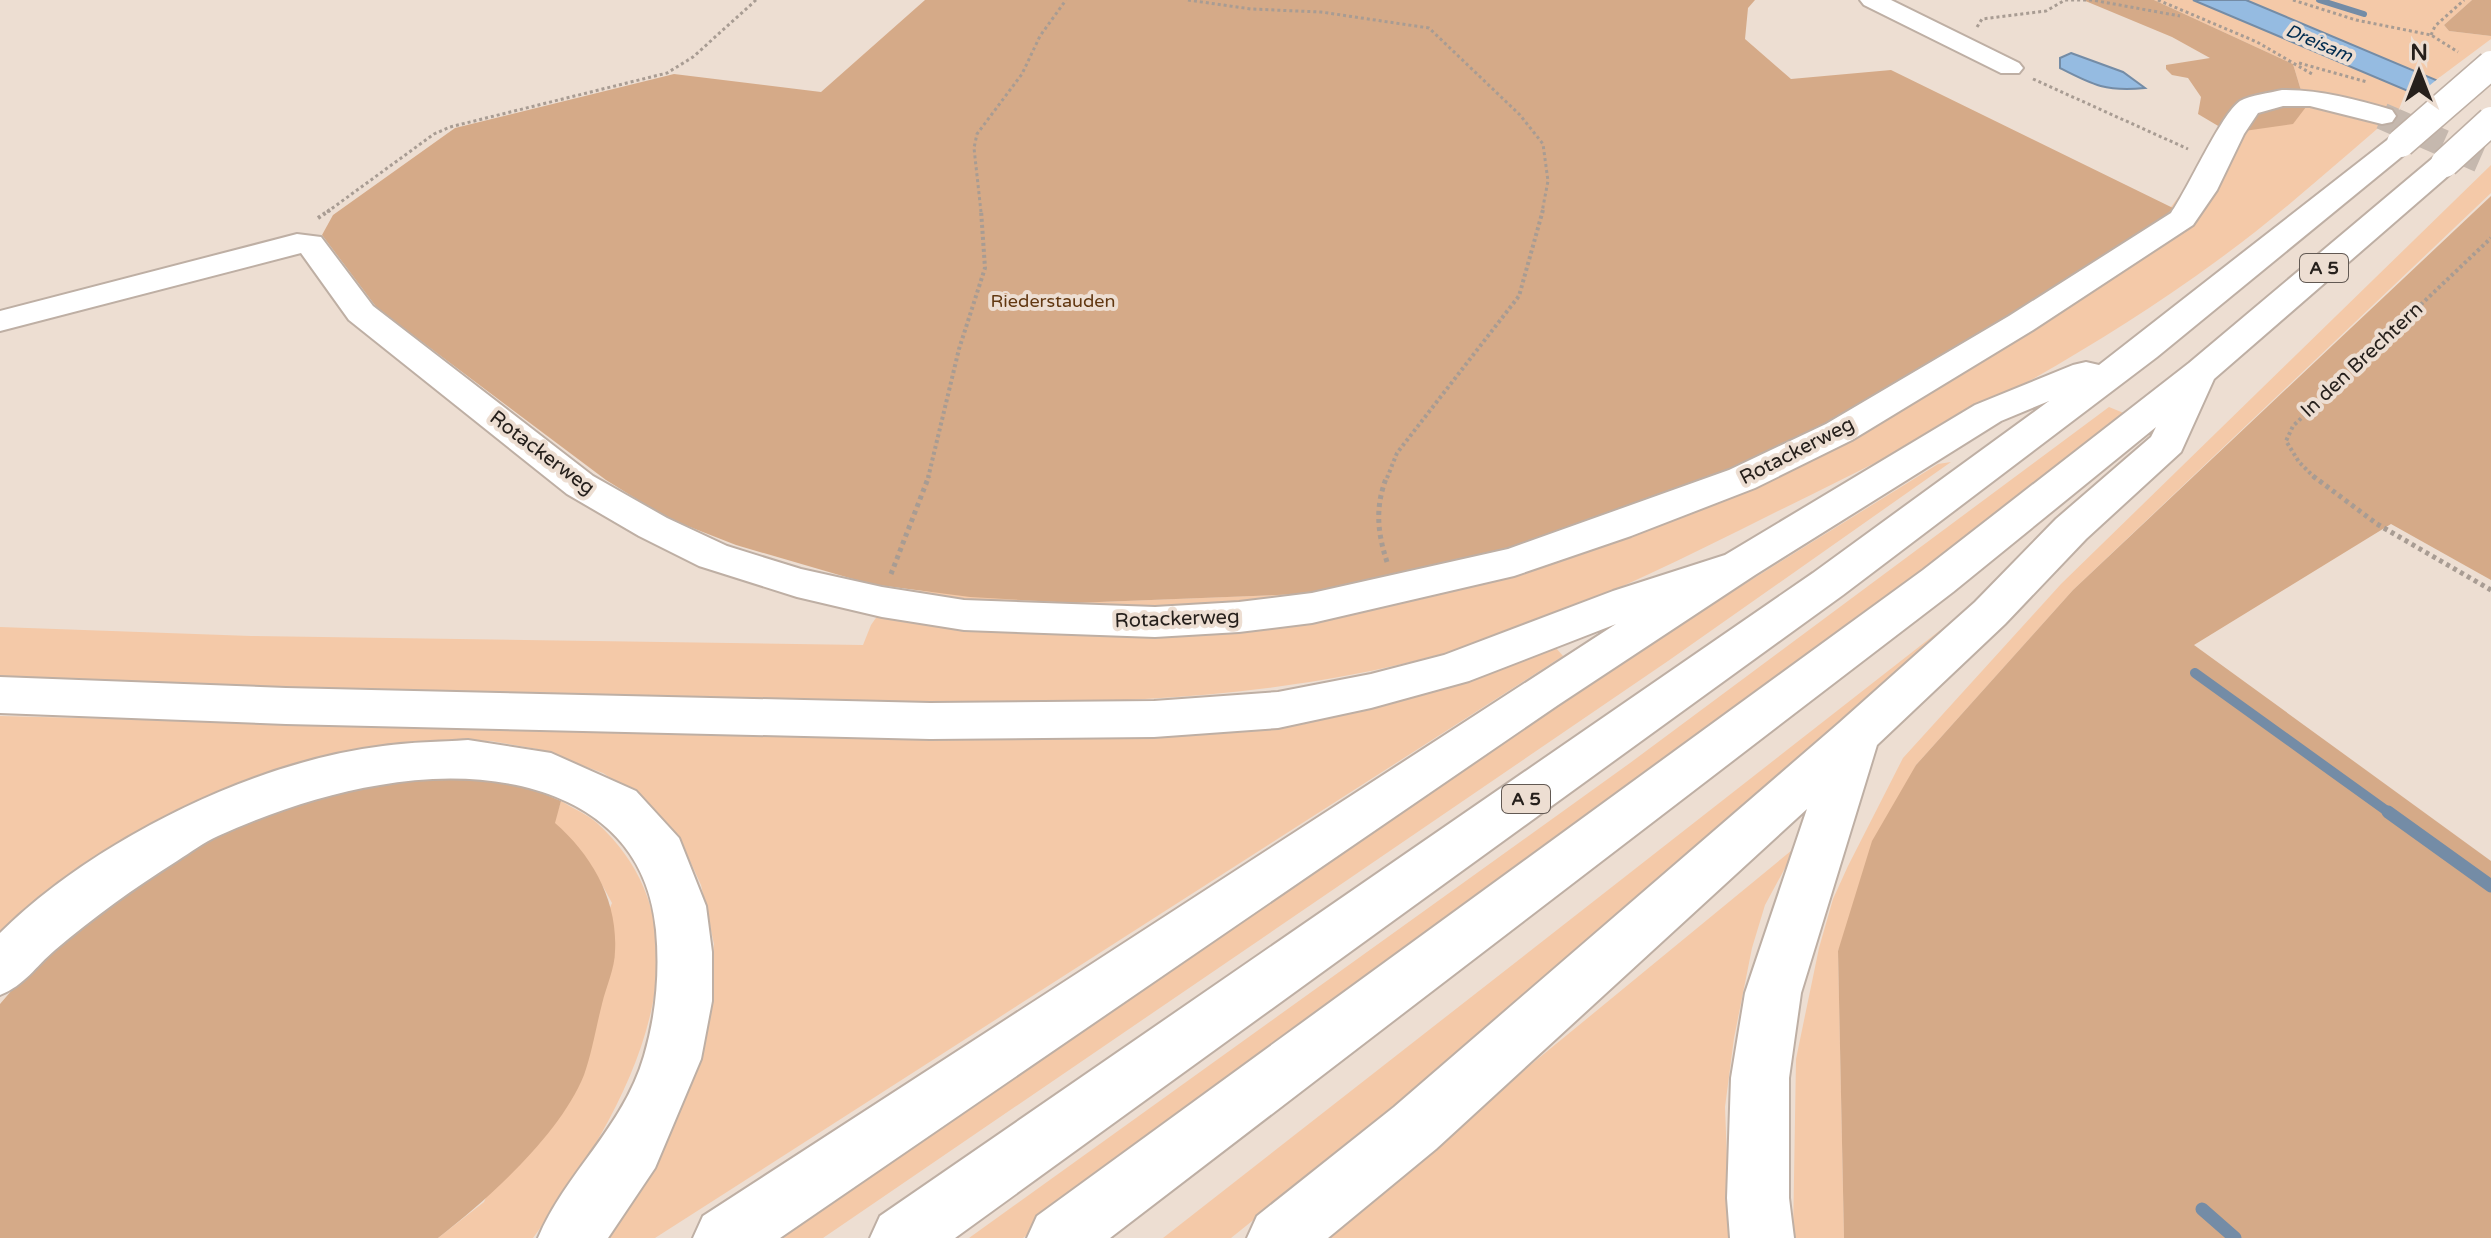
<svg xmlns="http://www.w3.org/2000/svg" width="2491" height="1238" font-family="'Varela Round',sans-serif">
  <rect width="100%" height="100%" fill="#edded2"/>
  <path fill="#f4c9a8" d="M2154,0H2193L2417,95C2351,150 2287,210 2218,260C2078,363 1923,440 1768,516C1660,570 1551,624 1434,656C1212,715 979,703 751,700C501,697 250,696 0,685V627L251,636L863,645L871,625L896,589L1074,603L1303,594L2159,223L2189,183L2213,139L2306,107L2293,64Z
    M2246,0H2472L2444,25L2449,31L2491,36V39L2436,80Z
    M2491,165V193L2073,590L1916,765L1838,951L1844,1238H1793L1796,1059L1819,948L1833,899L1848,866L1903,758L2061,584Z
    M2109,407L2126,414L1651,779L1023,1238H969L1630,763Z
    M1951,462L1668,661L823,1238H759L1648,644L1938,464Z
    M1975,603L1683,875L1231,1238H1163Z
    M1556,648L1563,656L655,1238H595L708,1000L714,944L701,885L684,848L641,798L603,773L537,749L491,741L456,740L385,745L274,773L0,948V716L316,724L940,732L1470,675Z
    M561,801C572,808 587,814 597,823C729,943 615,1126 533,1238H438L484,1202L612,903C596,873 580,845 554,823Z
    M1797,846L1765,905L1752,948L1734,1038L1725,1107L1730,1238H1320Z"/>
  <path fill="#d5aa88" d="M925,0H1755L1748,8L1745,39L1791,79L1891,70L2173,208L2159,223L1829,426L1728,471L1514,553L1402,580L1303,594L1074,603L970,597L870,584L736,545L667,518L606,480L377,308L322,235L333,215L455,128L674,74L821,92Z
    M2083,0H2154L2293,64L2306,107L2293,124L2230,133L2198,114L2201,97L2188,78L2172,75L2166,69V65L2210,58L2172,37Z
    M2472,0H2491V36L2449,31L2444,25Z
    M2491,196V580L2391,524L2194,645L2491,861V1238H1844L1838,951L1872,841L1916,765L2073,590Z
    M426,774L513,781L561,801L555,823C592,855 618,901 615,951C615,968 606,987 602,1004C596,1027 592,1053 584,1075C560,1135 487,1200 438,1238H0V1004C71,919 189,836 294,801C336,787 383,782 426,774Z"/>
  <path fill="#95bbe1" stroke="#748ca6" stroke-width="2" d="M2193,0H2246L2436,80L2491,126Z
    M2071,53L2123,72L2145,88C2106,92 2093,85 2060,68V58Z"/>
  <path fill="#edded2" d="M2440,77L2491,97V130L2414,98Z"/>
  <g fill="none" stroke-linecap="round" stroke-linejoin="round">
    <path stroke="#748ca6" stroke-width="6" d="M2319,0L2364,14"/>
    <path stroke="#748ca6" stroke-width="10" d="M2195,673L2391,814"/>
    <path stroke="#748ca6" stroke-width="13" d="M2388,812L2491,886
      M2202,1209L2235,1238"/>
    <path stroke="#c5b8ae" stroke-width="27" stroke-dasharray="27 13" stroke-linecap="butt" d="M2382,116L2491,164"/>
    <g stroke="#beafa4" stroke-width="4">
      <path id="minor" d="M1860,0H1891L2019,63L2023,68L2019,73H2001L1864,5Z
        M2282,90C2321,90 2355,99 2392,110L2396,116L2392,122L2382,124L2310,106H2283L2258,113L2244,134L2217,190L2193,225L2033,330L1852,440L1755,488L1631,536L1514,576L1312,623L1239,632L1155,637L964,630L882,617L797,597L699,566L639,536L567,494L349,320L301,253L0,331V311L297,234L321,237L373,306L593,476L667,518L727,546L801,569L882,587L964,600L1155,607L1239,602L1312,593L1508,549L1729,470L1826,424L2009,316L2171,213C2188,189 2221,114 2240,101C2250,95 2270,93 2282,90Z"/>
    </g>
    <g stroke="#beafa4" stroke-width="4">
      <path id="highway" d="M2401,134L2411,137L2416,143L2411,149L2157,357L1843,595L955,1238H870L880,1216L1813,573L2049,401L2001,421L1755,575L1558,705L780,1238H693L703,1216L1616,624L1469,681L1371,708L1278,728L1154,737L930,739L286,724L0,713V677L286,688L930,703L1154,701L1278,692L1371,674L1444,655L1613,591L1725,555L1975,405L2073,365L2086,362L2099,365L2391,137Z
        M2445,154L2456,157L2460,163L2456,169L2214,379L2181,452L2086,539L2005,624L1877,745L1801,993L1789,1078V1198L1794,1238H1730L1727,1198L1731,1078L1745,993L1807,809L1436,1149L1328,1238H1247L1257,1216L1394,1107L1839,723L1975,602L2056,519L2151,437L2156,427L1953,592L1110,1238H1027L1037,1216L1923,570L2189,363L2434,157Z
        M468,740L551,753L636,791L679,838L706,906L712,952V1001L701,1059L655,1168L608,1238H538C565,1173 623,1128 644,1056C656,1015 660,973 656,930C643,790 496,764 380,785C324,794 269,813 218,836C204,842 191,852 177,861C134,888 94,917 55,950C35,967 25,985 0,995V933C93,841 252,762 383,746C411,742 440,742 468,740Z"/>
    </g>
    <path stroke="#a89c93" stroke-width="3" stroke-dasharray="3 3" stroke-linecap="butt" d="M1188,0L1251,9L1321,12L1429,28L1520,115L1543,144L1548,181L1542,212
      M2158,0L2257,42L2312,74
      M2293,0L2356,20L2431,35L2458,52
      M1977,27L1982,19L2046,11L2065,0H2092L2180,16
      M2431,35L2435,26L2464,0
      M2299,63L2367,82
      M2033,79L2188,149
      M327,212L434,134L450,127L667,73L693,57L756,0
      M981,212L974,148L977,134L1022,74L1040,36L1066,0"/>
    <path stroke="#a89c93" stroke-width="4" stroke-dasharray="3 3" stroke-linecap="butt" d="M318,218L330,210
      M928,478L959,349L985,268L981,210
      M1387,478L1397,453L1519,296L1543,210
      M2315,478L2299,462L2286,441L2293,426L2491,238"/>
    <path stroke="#a89c93" stroke-width="5" stroke-dasharray="4 4" stroke-linecap="butt" d="M2313,476L2377,524L2491,590
      M1387,562C1377,531 1375,506 1387,476
      M891,574L929,476"/>
    <use href="#minor" fill="#fff" fill-rule="evenodd"/>
    <use href="#highway" fill="#fff" fill-rule="evenodd"/>
    <g stroke="#beafa4" stroke-width="31" stroke-linecap="butt">
      <path id="highway-bridge" d="M2401,143L2491,65
        M2445,163L2491,121"/>
    </g>
    <use href="#highway-bridge" stroke="#fff" stroke-width="28"/>
  </g>
  <g text-anchor="middle" dominant-baseline="central" stroke-width="8" stroke-linejoin="round" paint-order="stroke">
    <g font-size="18" font-style="italic" fill="#002c4f" stroke="#edded2">
      <text transform="translate(2319 43) rotate(23)">Dreisam</text>
    </g>
    <g fill="#edded2" stroke="#625953" stroke-width="2">
      <rect x="2300" y="254" width="48" height="28" rx="6"/>
      <rect x="1502" y="785" width="48" height="28" rx="6"/>
    </g>
    <g font-size="18" font-weight="bold" fill="#26201c">
      <text x="2324" y="268">A 5</text>
      <text x="1526" y="799">A 5</text>
    </g>
    <g font-size="18" fill="#623811" stroke="#edded2">
      <text x="1053" y="301">Riederstauden</text>
    </g>
    <g font-size="20" fill="#26201c" stroke="#edded2">
      <text transform="translate(2362 360) rotate(-43)">In den Brechtern</text>
      <text transform="translate(1797 451) rotate(-27)">Rotackerweg</text>
      <text transform="translate(542 453) rotate(37)">Rotackerweg</text>
      <text transform="translate(1177 619) rotate(-2)">Rotackerweg</text>
    </g>
  </g>
  <g transform="translate(2419 72)" stroke="#edded2" stroke-width="6" paint-order="stroke">
  <path d="M0-6L14 30L0 20L-14 30Z" fill="#26201c"/>
  <text y="-12" font-size="22" font-weight="bold" text-anchor="middle" fill="#26201c">N</text>
  </g>
</svg>
